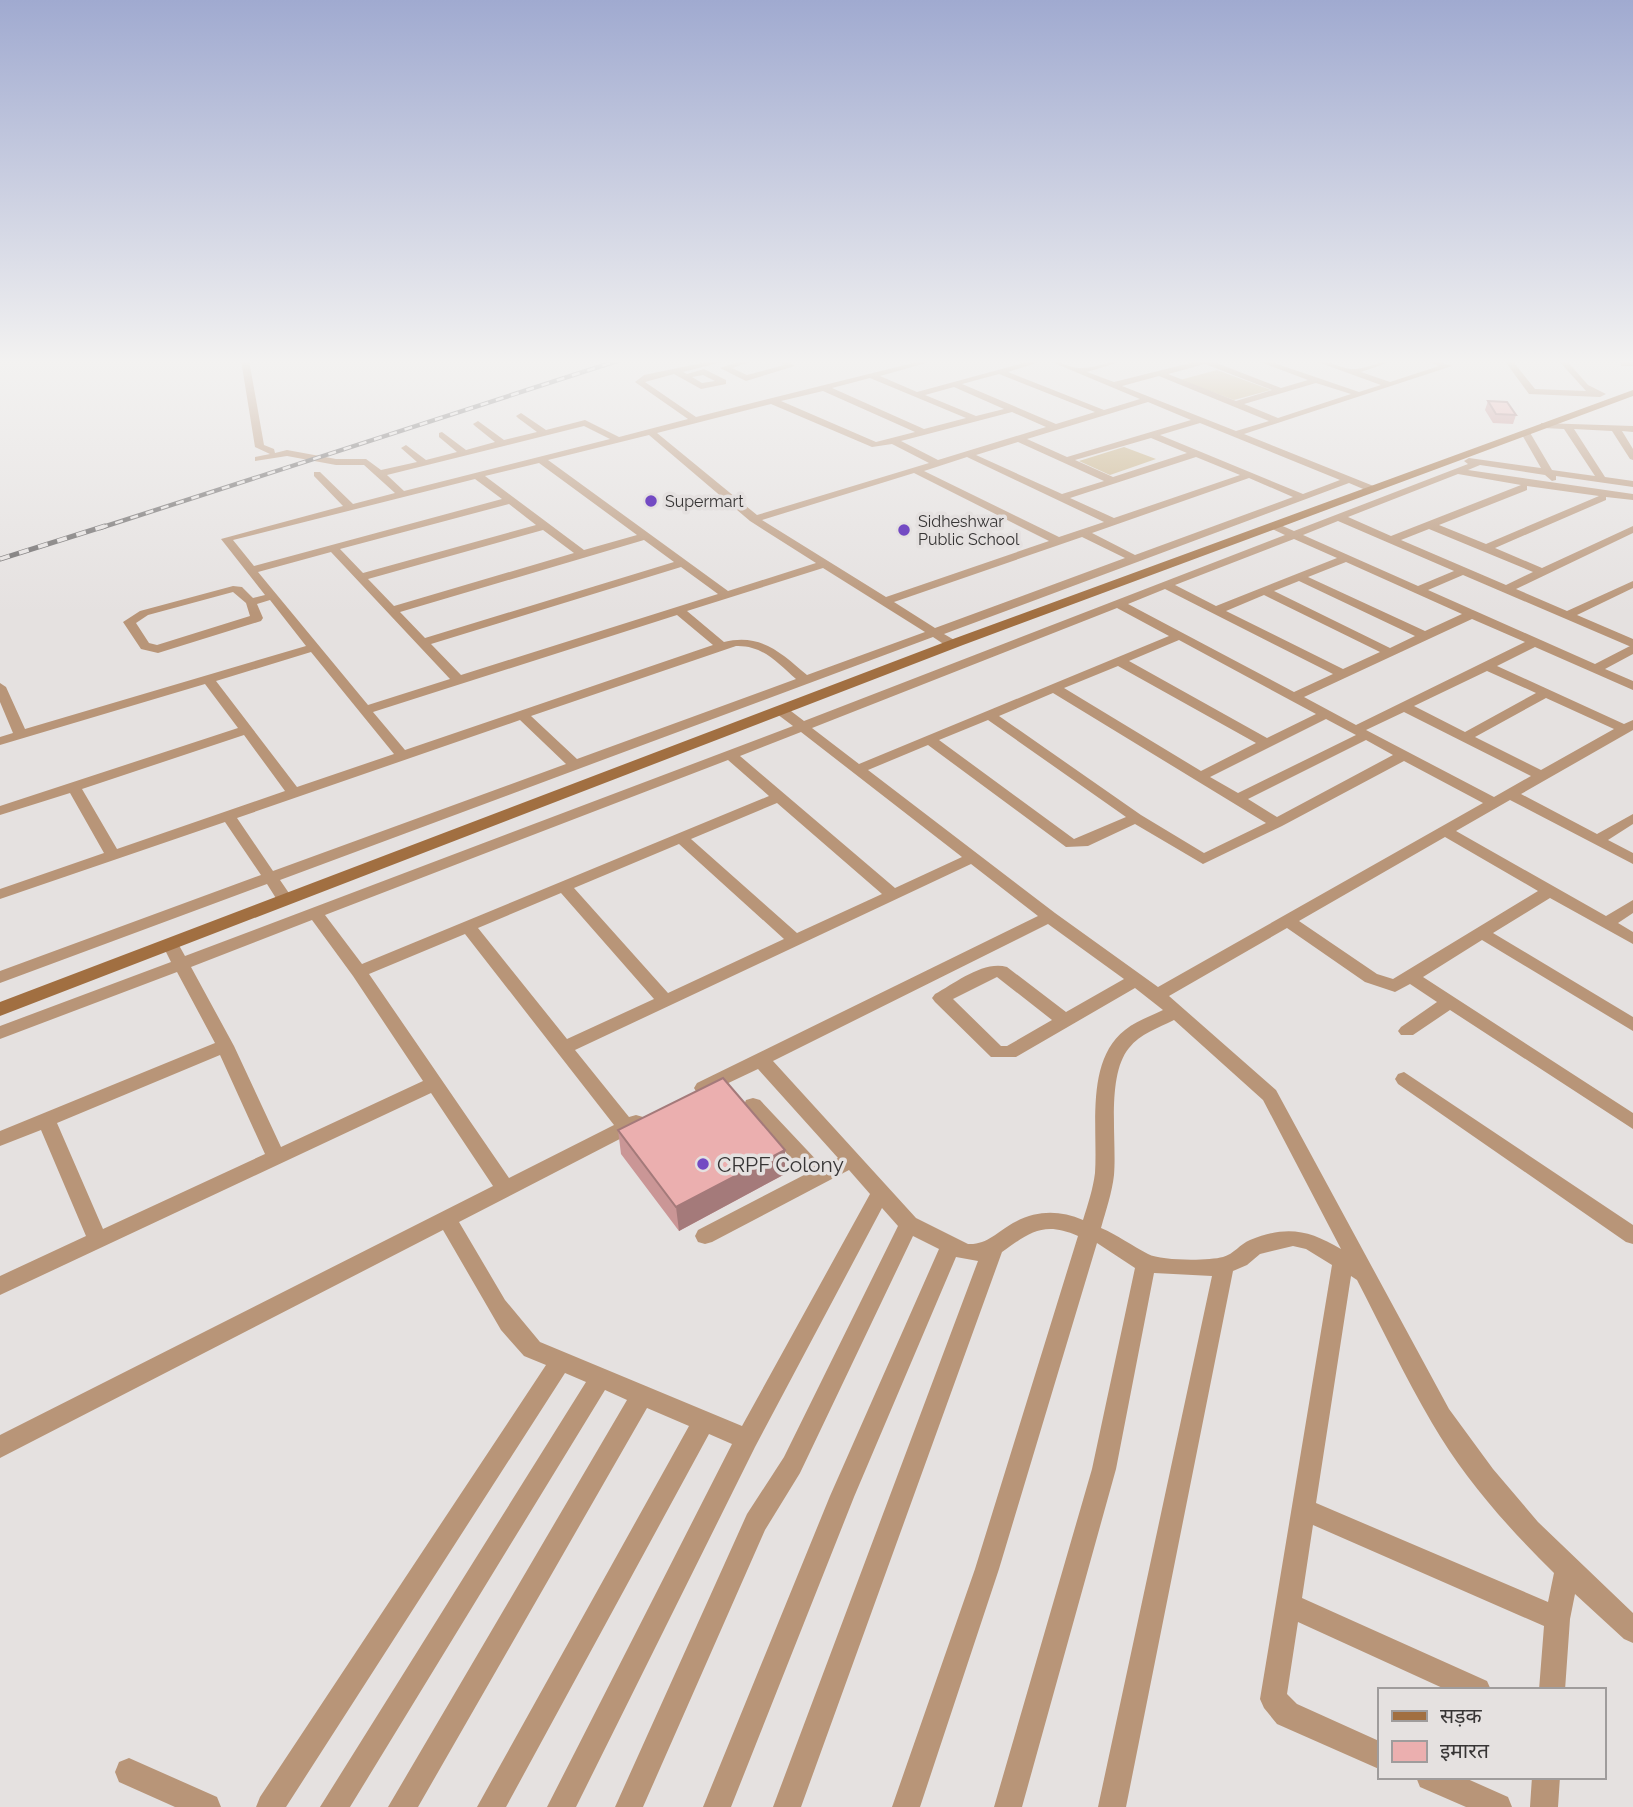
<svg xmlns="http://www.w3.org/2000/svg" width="1633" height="1807" font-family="Raleway,'Noto Sans Devanagari',sans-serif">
  <rect width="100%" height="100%" fill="#e5e1e0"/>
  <path fill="#c6ad7e" d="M1217,370L1271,390L1234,400L1180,380Z
    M1124,447L1156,459L1110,475L1079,461Z"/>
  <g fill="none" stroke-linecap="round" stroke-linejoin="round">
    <path fill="#b89578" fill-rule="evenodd" d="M241,360H249L264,445L274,449L275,453L287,450L336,459H366L381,470L417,462L401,448L406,445L426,460L457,452L439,437V433L442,432L466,450L495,442L475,426L473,424L478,421L504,440L537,432L518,418L516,416L521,413L546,430L585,420L619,437L688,419L635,382L644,375L716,360H730L683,372L687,374L704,369L726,380V384L701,389L674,374L645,382L696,417L925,360H937L880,376L917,392L1034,360H1046L1008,372L1104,410L1140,399L1047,360C1059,360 1069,368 1080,368C1095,369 1110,360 1126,360L1087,372L1114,382L1202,360H1215L1214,362L1281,388L1308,380L1255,360H1266L1359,392L1381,385L1312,360C1326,359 1337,367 1351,369C1365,370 1381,360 1396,360L1361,372L1390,382L1439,366L1423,360H1435L1452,366L1244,434L1376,487V491H1368L1349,483L944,634L956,641V647H948L933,637L280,880L293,899L291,903H279L267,884L0,983V971L261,875L225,822L0,899V889L104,853L70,793L0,815V806L238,728L205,684L0,745V737L13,733L0,702V683L6,687L25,729L306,646L270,600L257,604L263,618L261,621L158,653L141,649L123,622L140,611L233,586L242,587L253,598L265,595L221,539L343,506L314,476V472H320L353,504L395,493L364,465H336L287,456L255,461V457L270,454L255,447ZM1205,364L1272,390L1236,401L1168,374ZM999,374L1095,412L1056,424L962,384ZM703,375L715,381L702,383L692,377ZM1159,376L1269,421L1236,431L1122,386ZM870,378L966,418L924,429L832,388ZM1316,383L1351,394L1278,418L1244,404ZM954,387L1004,409L976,416L925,395ZM823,391L915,432L876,442L781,401ZM1148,402L1191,420L1067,457L1027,439ZM771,404L872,447L892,444L929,463L757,515L657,433ZM1012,412L1046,427L938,460L901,441ZM1200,423L1340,480L1303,494L1160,435ZM584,426L610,439L404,491L387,475ZM649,435L750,521L816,563L728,591L548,460ZM1151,438L1187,453L1113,477L1075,460ZM1018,442L1104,481L1062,494L976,455ZM967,457L1104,522L1059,537L924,471ZM1196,457L1240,475L1114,518L1070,498ZM539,463L637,535L584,550L485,476ZM914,473L1049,541L886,597L762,520ZM1249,478L1293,497L1135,555L1092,533ZM475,479L502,499L254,566L233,540ZM509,504L536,525L363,573L340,549ZM543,530L574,553L394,606L368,579ZM1082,537L1125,558L935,628L894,602ZM644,540L674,562L425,638L400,612ZM331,552L450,679L368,705L258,572ZM681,567L718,594L461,675L431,644ZM823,568L925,632L807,675C781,653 761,633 724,642L687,611ZM233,592L246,603L250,616L157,645L149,643L136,623L148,615ZM677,615L713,645L405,750L373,712ZM736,646C763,645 777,663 796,679L577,759L531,716ZM311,652L394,754L297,787L216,681ZM520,720L566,764L273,871L237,818ZM244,735L285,791L117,849L82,789Z
      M744,360H756L732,368L747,375L784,365L776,360H785L795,366L746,381L720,368Z
      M1504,360H1512L1535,389L1586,391L1558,360H1566L1588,385L1606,394L1600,397L1529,394Z
      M1621,362H1633V366H1621Z
      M1541,423L1633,426V432L1622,431L1633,449V460L1630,459L1612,431L1574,429L1605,477L1633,481V487L1556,476V480L1552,481L1545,475L1480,465L1468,470L1633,494V500L1606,497V500L1495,548L1542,568L1633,526V533L1516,589L1567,611L1633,581V588L1577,615L1633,639V654L1605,669L1633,681V690L1535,647L1497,666L1624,724L1633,720V730L1521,794L1597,834L1633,814V824L1608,840L1633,853V864L1510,800L1456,831L1606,916L1633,900V913L1618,923L1633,932V944L1550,898L1493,933L1633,1017V1031L1482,940L1423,977L1633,1113V1129L1450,1010L1413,1035H1401L1398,1031L1401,1027L1437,1002L1410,984L1395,992L1365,982L1287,928L1169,996L1276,1090L1449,1409L1493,1469L1538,1522L1633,1613V1643L1624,1639L1575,1594L1570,1619L1565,1690H1539L1544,1626L1313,1525L1302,1598L1487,1681L1491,1690H1447L1298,1622L1287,1694L1297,1704L1379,1741V1769L1277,1724L1264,1708L1260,1699L1332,1265L1306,1249L1293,1246L1260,1254L1247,1265L1233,1271L1126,1807H1098L1212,1276L1154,1273L1116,1469L1022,1807H994L1092,1469L1135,1268L1097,1243L999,1569L920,1807H892L975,1569L1078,1236C1044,1221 1030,1232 1002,1252L801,1807H773L978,1261L956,1257L854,1497L731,1807H703L830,1496L939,1249L913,1236L800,1473L765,1530L643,1807H615L747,1514L784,1457L898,1226L882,1208L755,1447L576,1807H547L732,1444L709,1434L506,1807H477L689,1426L647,1408L418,1807H388L627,1400L605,1390L350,1807H320L586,1382L565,1373L286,1807H256L260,1797L546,1365L524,1356L501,1330L443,1230L0,1458V1435L493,1186L431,1093L0,1295V1276L86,1236L41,1130L0,1146V1131L215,1043L177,972L0,1039V1026L171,962L162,944L164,940H176L185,956L793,726L777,714V708H787L804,721L1285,535L1270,528V524H1278L1294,531L1468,464L1464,461L1469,458L1541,468L1521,433L1523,431H1529L1552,470L1595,476L1564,429L1544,428L1541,427ZM1458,474L1521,485L1391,536L1348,517ZM1527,486L1599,496L1486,544L1439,525L1527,490ZM1338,521L1454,571L1418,586L1303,535ZM1429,529L1533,572L1506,585L1401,540ZM1294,539L1337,558L1216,606L1175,585ZM1346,562L1462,614L1425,631L1308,577ZM1463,575L1629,646H1630L1595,664L1428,590ZM1299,581L1415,636L1390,648L1274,591ZM1165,589L1333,674L1294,692L1128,604ZM1264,595L1380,652L1343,669L1226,611ZM1117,608L1169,636L859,764L812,728ZM1472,619L1525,642L1356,725L1304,697ZM1179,640L1316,714L1267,738L1129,661ZM1118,666L1256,743L1201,771L1064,688ZM1487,671L1536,693L1465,732L1414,706ZM1053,693L1266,823L1204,853L1141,815L999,716ZM1546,698L1614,729L1541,770L1475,737ZM1404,712L1531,776L1494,797L1366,730ZM1326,719L1356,735L1238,793L1210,777ZM988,720L1126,817L1074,839L939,740ZM801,732L962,857L895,888L740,756ZM1366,740L1393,755L1277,817L1248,799ZM928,745L1066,847L1088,846L1135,824L1203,864L1282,826L1404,761L1483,803L1158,987L1055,913L868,770ZM728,760L769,796L362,964L325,915ZM777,803L882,894L797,933L691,839ZM1445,837L1538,891L1393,979L1377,974L1299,921ZM679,844L784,939L668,993L574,888ZM971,864L1038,916L697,1083L694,1088L697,1093L703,1095L758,1069L838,1158L822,1166L760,1100L753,1098L746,1100L744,1105L746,1110L806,1174L698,1230L695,1236L698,1242L705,1244L712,1242L849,1170L870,1194L742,1426L540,1342L505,1300L459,1222L643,1127L645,1122L643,1117L636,1115L629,1117L575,1050ZM561,893L654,999L567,1039L478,928ZM312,920L353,976L423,1081L281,1147L234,1046L191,967ZM1048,924L1124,979L1066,1012L1007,967C984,960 955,983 935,994L932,998L935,1002L991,1057H1016L1135,988L1163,1010C1151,1016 1136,1021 1125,1030C1085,1061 1098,1129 1095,1173C1093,1189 1088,1204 1083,1220C1059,1210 1037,1210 1013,1223C997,1232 987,1245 968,1244L916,1218L773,1061ZM465,934L614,1125L509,1178L369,974ZM997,977L1052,1020L1007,1046H1001L953,999ZM1174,1020L1263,1100L1341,1249C1309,1230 1287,1225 1250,1240C1240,1244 1234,1254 1223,1257C1208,1261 1161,1261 1148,1254C1132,1246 1118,1235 1101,1228C1106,1210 1112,1193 1114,1175C1117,1140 1106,1076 1129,1048C1140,1034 1158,1028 1174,1020ZM220,1055L265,1154L103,1229L57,1123ZM1351,1276L1357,1280C1382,1328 1405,1377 1432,1423C1464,1478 1509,1529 1554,1573L1548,1602L1316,1503Z
      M1404,1072L1633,1225V1244L1626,1242L1398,1084L1395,1079L1398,1074Z
      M129,1758L217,1797L221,1807H175L119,1782L115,1772L119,1762Z
      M1416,1777H1463L1508,1797L1512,1807H1466L1420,1787Z
      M1532,1777H1560L1558,1807H1530Z"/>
    <path fill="#a16f41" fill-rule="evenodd" d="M1633,390V396L963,645L0,1016V1002L953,639Z"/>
    <g stroke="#6a6767" stroke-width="4.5">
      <path id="rail-far1" d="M100,528L620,360"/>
    </g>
    <g stroke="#6a6767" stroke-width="5">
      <path id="rail" d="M0,559L105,526"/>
    </g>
    <use href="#rail-far1" stroke="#e5e1e0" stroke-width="2.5" stroke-dasharray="8" stroke-linecap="butt"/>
    <use href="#rail" stroke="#e5e1e0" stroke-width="3.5" stroke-dasharray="10" stroke-linecap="butt"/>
  </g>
  <path fill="#ca9696" d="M1488,401L1516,415L1513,424L1493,423L1485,410Z
    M618,1130L785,1174L679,1231L621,1154Z"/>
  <path fill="#a47a7a" d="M785,1150V1174L679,1231L676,1207Z"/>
  <path fill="#ebafaf" stroke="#a47a7a" stroke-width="2" d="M1488,401L1507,402L1516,415L1496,414Z
    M723,1078L785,1150L676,1207L618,1130Z"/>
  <linearGradient id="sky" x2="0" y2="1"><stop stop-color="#a0aad0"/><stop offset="0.59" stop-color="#f3f2f1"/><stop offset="1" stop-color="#f3f2f1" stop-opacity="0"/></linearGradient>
  <rect width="1633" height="613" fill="url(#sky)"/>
  <g fill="#734ac3" stroke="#e5e1e0" stroke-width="2.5">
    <circle cx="651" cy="501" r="7"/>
    <circle cx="904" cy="530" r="7"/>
    <circle cx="703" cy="1164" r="7"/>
  </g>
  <g text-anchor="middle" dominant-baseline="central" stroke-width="7" stroke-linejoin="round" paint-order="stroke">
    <g font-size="16" fill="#373535" stroke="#e5e1e0" text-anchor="start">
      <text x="665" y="501">Supermart</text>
      <text x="918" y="521">Sidheshwar<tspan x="918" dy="18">Public School</tspan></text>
    </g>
    <g font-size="21" fill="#373535" stroke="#e5e1e0" text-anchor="start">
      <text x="717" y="1164">CRPF Colony</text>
    </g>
  </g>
  <rect x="1378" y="1688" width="228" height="91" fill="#e5e1e0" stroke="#9f9c9c" stroke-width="2"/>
  <rect x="1392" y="1711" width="35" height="10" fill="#a16f41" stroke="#9f9c9c" stroke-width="2"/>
  <text x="1440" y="1723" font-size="21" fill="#373535">सड़क</text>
  <rect x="1392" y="1741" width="35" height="21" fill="#ebafaf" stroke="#9f9c9c" stroke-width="2"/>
  <text x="1440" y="1758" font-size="21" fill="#373535">इमारत</text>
</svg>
